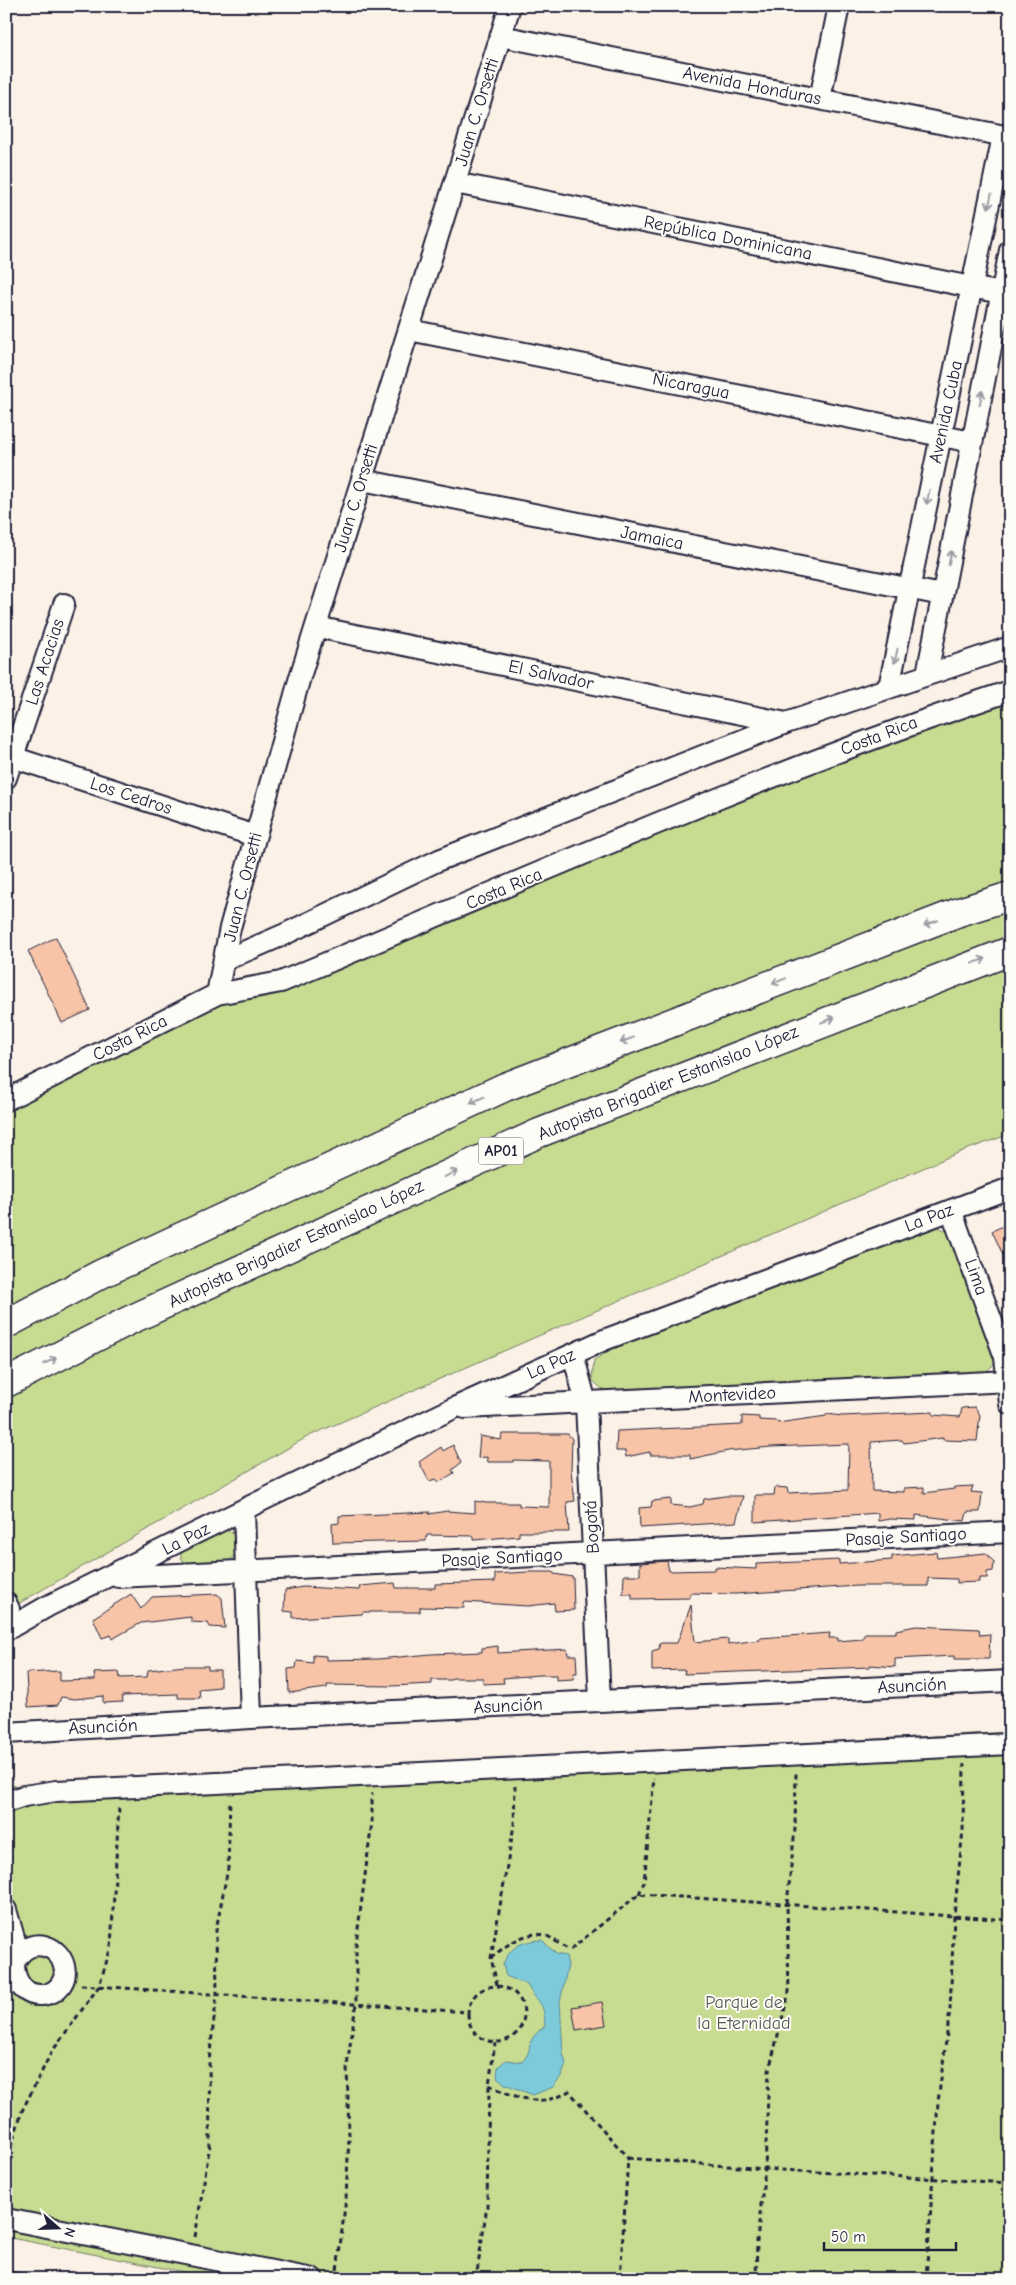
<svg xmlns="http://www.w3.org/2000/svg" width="1016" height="2285" font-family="'Comic Neue',sans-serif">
  <rect width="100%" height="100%" fill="#fcf1e7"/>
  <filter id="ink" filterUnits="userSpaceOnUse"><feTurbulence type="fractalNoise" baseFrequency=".02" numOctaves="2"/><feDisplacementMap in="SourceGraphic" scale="10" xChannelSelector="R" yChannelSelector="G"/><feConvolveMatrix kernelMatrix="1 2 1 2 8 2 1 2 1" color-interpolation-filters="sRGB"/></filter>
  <g filter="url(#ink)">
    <path fill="#c7db91" stroke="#747e66" d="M1010,691V1134L960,1152L309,1436L9,1609L6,1621V1100L217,994L282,982Z
      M938,1227L947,1231L954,1242L994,1352L995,1363L986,1372L619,1392L603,1390L592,1380L594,1360L614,1348L924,1229Z
      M227,1529L233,1533C234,1539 236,1547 235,1552C233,1569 198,1564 186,1564L181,1558V1553L187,1548Z
      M1010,1732V2279H219L6,2237V1786Z"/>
    <path fill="#7dcbda" stroke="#59879a" d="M542,1940L556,1954L566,1956L568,1965L560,2002L563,2053L566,2064L562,2075L553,2087L533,2095L505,2084L497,2077L498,2067L506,2060L522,2062C536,2047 522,2043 545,2026C544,1999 539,2006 527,1985L506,1976L503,1964C511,1946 522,1941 542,1940Z"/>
    <path fill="#f7c4a7" stroke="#22223b" d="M56,937L90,1010L62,1023L28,951Z
      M1010,1223V1270L992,1231Z
      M975,1407L980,1415L977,1441L943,1440V1438L904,1443L902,1440L871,1442L872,1491L904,1492V1488L924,1487V1493L954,1489V1487L973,1486L971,1492L982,1493L980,1512H967L965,1521L916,1515V1520L890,1519L878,1521V1513L755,1522V1495H774L775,1487L787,1488L788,1493L848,1490L849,1444L771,1447L728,1451L690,1459V1455H650V1452L626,1457L625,1451H616L617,1431L742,1425V1416L759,1417V1420L777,1421L778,1423L826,1416L827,1414L842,1416L933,1412V1415L960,1417L962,1408Z
      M502,1434H568L572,1439L571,1471L575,1501L567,1502L569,1532H519V1536L474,1540V1536L427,1535L426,1541L333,1543L332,1524L339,1523V1516L430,1512L429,1514L447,1511L475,1513V1501L486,1503H519V1506L549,1507V1461L513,1460V1462H488L487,1457L478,1458L480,1436L501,1440Z
      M453,1445L461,1463L452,1470L454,1473L439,1482L436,1479L429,1481L419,1462L441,1447L443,1451Z
      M725,1496H743L736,1522L640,1528L639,1508L651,1507L652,1501L671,1499V1505L690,1507L703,1504L704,1499Z
      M936,1552L937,1558L986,1553L994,1562L993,1571L987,1572V1578H979V1582L957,1583V1579L928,1578V1586H858L735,1594L690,1593V1598L632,1599V1594H623L624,1575H640V1563L667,1561L669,1571L715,1570V1567L756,1569V1564L839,1560V1564L892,1560V1556Z
      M528,1572H553L554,1574L573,1577L574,1610L555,1611L554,1603L528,1606L464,1602V1608L420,1607V1612H363L362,1614L293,1618V1612L284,1611L285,1590L303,1587L359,1590L360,1586L395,1583L396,1588H435V1584L495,1582V1574Z
      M131,1594L141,1609L152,1597L217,1594L222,1598L225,1628L210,1627L208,1623L191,1622V1617L141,1623L112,1639L111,1635L102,1638L93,1618Z
      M691,1605L695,1642L728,1639V1644L760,1640V1638L830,1633L829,1638H838V1641L862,1639L865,1633H896V1630L916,1626L979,1629L980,1635L990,1634L989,1659H954V1656L895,1659V1667L870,1665V1667L684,1674L685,1670L652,1671V1651L659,1649L660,1643H677Z
      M498,1646V1653L567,1649L568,1655H576L577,1673H574L573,1679L556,1680V1675H539L503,1678L504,1683L483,1684V1678H452L451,1680H432V1684L391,1686L327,1685V1688L289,1693L288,1669L296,1668L297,1661L313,1663V1655L326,1656V1660L378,1659L431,1654L482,1652V1648Z
      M185,1666H208V1670H220V1687L199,1689L200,1698H178V1694L122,1696L123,1702L103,1703V1696L75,1699L61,1697L58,1705L28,1707L26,1673L60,1671V1681L95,1680L94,1673L119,1672L120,1678L147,1677L148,1670Z
      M602,2002L606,2025L576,2030L572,2007Z"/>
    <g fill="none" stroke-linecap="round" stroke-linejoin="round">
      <g stroke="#22223b" stroke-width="24">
        <path id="minor" d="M501,36L1010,137
          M820,99L839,6
          M455,183L1001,293
          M409,330L972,442
          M362,480L942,595
          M316,627L786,723
          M927,674L1010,250
          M889,687L1003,136
          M6,755L255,836
          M6,778L64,604
          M225,960L283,935L439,860L786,723L1010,647
          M217,994L230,928L300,677L510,6
          M6,1100L217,994L281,982C522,881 761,773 1010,691
          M951,1210L1005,1357L1010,1404
          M573,1354L586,1403L600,1701
          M465,1408L1010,1381
          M244,1510L251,1718
          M118,1577L1010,1532
          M6,1603L9,1609L6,1621
          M6,1630L48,1606L269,1497L454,1408L604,1340L1010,1188
          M6,1733L251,1718L1010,1681
          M6,1802L24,1796L56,1791L1010,1744
          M6,1910L19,1955
          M6,1978C11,1971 14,1961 19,1955C34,1937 59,1946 64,1966C72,1998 17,2011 14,1966
          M6,2219L313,2279"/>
      </g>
      <g stroke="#22223b" stroke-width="31">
        <path id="highway" d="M6,1324L101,1274L505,1087L959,912L1010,896
          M6,1383L130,1320L539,1133L1010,951"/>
      </g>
      <path stroke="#22223b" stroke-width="3" stroke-dasharray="5 4" stroke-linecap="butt" d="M639,1894L644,1882L654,1778
        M491,1958C504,1947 525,1930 544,1935C554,1937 560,1948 571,1949L639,1894L1010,1920
        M81,1985L468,2012
        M497,1985L491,1958L514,1825L515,1786
        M468 2014a28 28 0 1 1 56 0a28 28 0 1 1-56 0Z
        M489,2085C514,2097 543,2109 569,2091L628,2158L620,2279
        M628,2158L765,2169L1010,2183
        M6,2164L22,2111L51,2053L99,1986L111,1947L119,1806
        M195,2237L210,2144L209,2061L217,1994L216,1930L228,1868L230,1799
        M336,2279L346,2198L349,2137L347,2066L356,2004V1944L372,1822V1793
        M476,2279L487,2206L489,2085L495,2043
        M756,2279L757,2241L765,2169L769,2070L789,1992L787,1904L795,1829L796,1772
        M926,2279L938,2102L950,2010L954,1916L963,1830L964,1764"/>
      <use href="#minor" stroke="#fdfcf7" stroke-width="20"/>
      <use href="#highway" stroke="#fdfcf7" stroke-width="28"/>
      <path stroke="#22223b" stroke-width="4" d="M6,2272L43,2279"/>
    </g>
    <defs><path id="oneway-shaft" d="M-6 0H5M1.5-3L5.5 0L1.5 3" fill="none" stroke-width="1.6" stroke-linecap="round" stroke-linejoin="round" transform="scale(1.25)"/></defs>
    <g stroke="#9a9aa2">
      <use href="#oneway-shaft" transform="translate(990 201) rotate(102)"/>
      <use href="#oneway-shaft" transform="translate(981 398) rotate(-79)"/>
      <use href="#oneway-shaft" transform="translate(928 497) rotate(102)"/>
      <use href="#oneway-shaft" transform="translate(950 558) rotate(-79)"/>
      <use href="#oneway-shaft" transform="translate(896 656) rotate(102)"/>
      <use href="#oneway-shaft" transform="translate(931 923) rotate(159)"/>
      <use href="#oneway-shaft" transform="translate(979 961) rotate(-21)"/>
      <use href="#oneway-shaft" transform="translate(779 981) rotate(159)"/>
      <use href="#oneway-shaft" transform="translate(828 1020) rotate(-21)"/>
      <use href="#oneway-shaft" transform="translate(627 1040) rotate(159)"/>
      <use href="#oneway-shaft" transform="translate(477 1100) rotate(155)"/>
      <use href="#oneway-shaft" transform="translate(451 1174) rotate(-25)"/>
      <use href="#oneway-shaft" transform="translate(50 1361) rotate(-27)"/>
    </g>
  </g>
  <g text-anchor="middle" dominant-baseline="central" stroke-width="4" stroke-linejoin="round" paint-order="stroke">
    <rect fill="#fdfcf7" stroke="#646373" stroke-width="1" x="478.5" y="1137.5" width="45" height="27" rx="4"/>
    <g font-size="16" font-weight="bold" fill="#22223b">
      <text x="501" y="1151">AP01</text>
    </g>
    <g font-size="18" fill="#22223b" stroke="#fdfcf7">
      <text transform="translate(752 86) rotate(11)">Avenida Honduras</text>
      <text transform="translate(477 112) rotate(-73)">Juan C. Orsetti</text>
      <text transform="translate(728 238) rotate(11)">República Dominicana</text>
      <text transform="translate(691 386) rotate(11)">Nicaragua</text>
      <text transform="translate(946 412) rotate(-78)">Avenida Cuba</text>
      <text transform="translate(356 498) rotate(-73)">Juan C. Orsetti</text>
      <text transform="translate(652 538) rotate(11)">Jamaica</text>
      <text transform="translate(45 662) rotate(-72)">Las Acacias</text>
      <text transform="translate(551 675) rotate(12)">El Salvador</text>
      <text transform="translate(879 736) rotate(-21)">Costa Rica</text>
      <text transform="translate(131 796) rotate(18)">Los Cedros</text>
      <text transform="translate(243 887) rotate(-76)">Juan C. Orsetti</text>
      <text transform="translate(504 889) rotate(-23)">Costa Rica</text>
      <text transform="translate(130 1038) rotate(-27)">Costa Rica</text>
      <text transform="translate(668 1083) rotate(-22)">Autopista Brigadier Estanislao López</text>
      <text transform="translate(929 1218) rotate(-21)">La Paz</text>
      <text transform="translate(296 1244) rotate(-25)">Autopista Brigadier Estanislao López</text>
      <text transform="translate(976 1277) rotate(70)">Lima</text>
      <text transform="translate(551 1364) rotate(-24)">La Paz</text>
      <text transform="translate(732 1395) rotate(-3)">Montevideo</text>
      <text transform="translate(592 1527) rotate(-93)">Bogotá</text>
      <text transform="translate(906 1537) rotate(-3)">Pasaje Santiago</text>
      <text transform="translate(186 1539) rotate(-27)">La Paz</text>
      <text transform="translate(502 1558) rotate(-3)">Pasaje Santiago</text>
      <text transform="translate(912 1686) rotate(-3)">Asunción</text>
      <text transform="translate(508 1706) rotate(-3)">Asunción</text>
      <text transform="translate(103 1727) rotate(-3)">Asunción</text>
    </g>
    <g font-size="18" fill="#545a55" stroke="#fdfcf7">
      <text x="744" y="2002">Parque de<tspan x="744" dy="21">la Eternidad</tspan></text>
    </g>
  </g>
  <rect width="1016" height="2285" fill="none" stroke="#fdfcf7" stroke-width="25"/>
  <rect x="12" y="12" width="991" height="2260" fill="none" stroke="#22223b" stroke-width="2" filter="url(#ink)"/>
  <g transform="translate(58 2228) rotate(110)" stroke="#fdfcf7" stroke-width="4" paint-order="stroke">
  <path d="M0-4L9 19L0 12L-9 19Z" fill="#22223b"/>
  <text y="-8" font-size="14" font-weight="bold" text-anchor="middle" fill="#22223b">N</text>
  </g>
  <path d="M824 2242v8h132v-8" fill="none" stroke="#22223b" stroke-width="2.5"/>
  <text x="831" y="2242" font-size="15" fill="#22223b" stroke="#fdfcf7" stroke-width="4" paint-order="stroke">50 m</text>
</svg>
